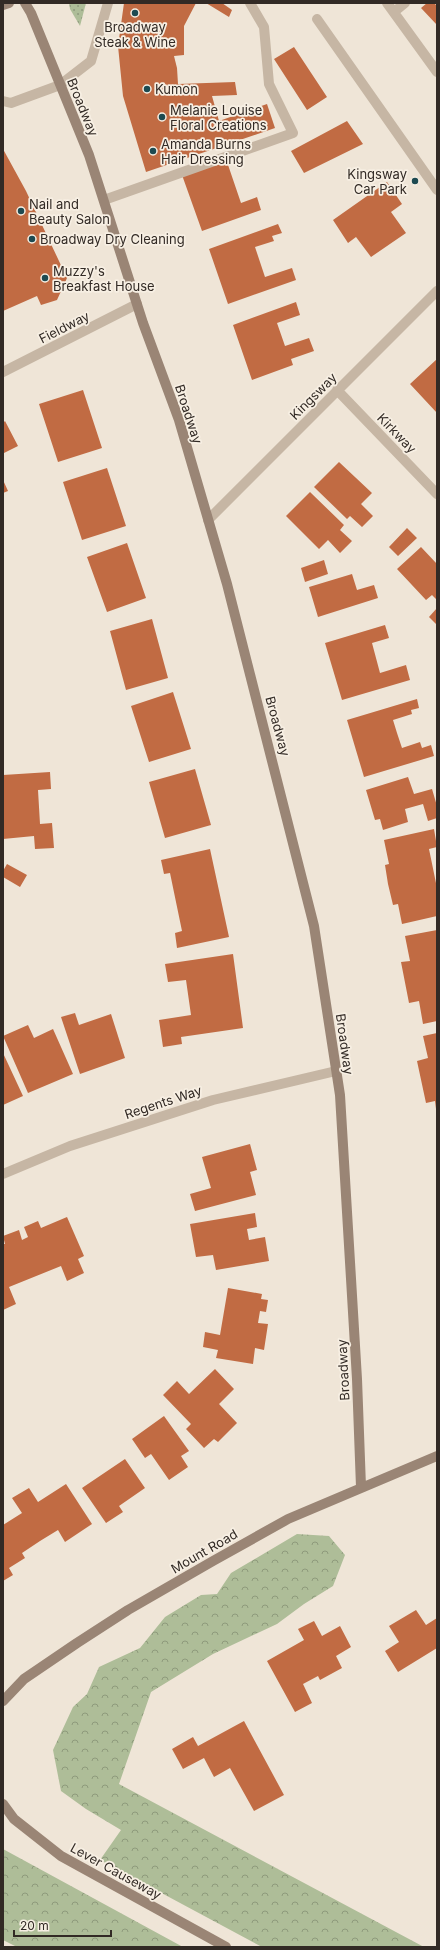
<svg xmlns="http://www.w3.org/2000/svg" width="440" height="1950" font-family="Inter,sans-serif">
  <defs>
    <pattern id="green-dots" width="8" height="8" patternUnits="userSpaceOnUse"><rect width="8" height="8" fill="#aebd98"/><path d="M2 2h.1M6 6h.1" fill="none" stroke="#8e9a7c" stroke-width="1.8" stroke-linecap="round"/></pattern>
    <pattern id="forest-crowns" width="20" height="18" patternUnits="userSpaceOnUse"><rect width="20" height="18" fill="#aebd98"/><path d="M2 6a3 3 0 1 1 6 0M12 15a3 3 0 1 1 6 0" fill="none" stroke="#8e9a7c"/></pattern>
  </defs>
  <rect width="100%" height="100%" fill="#efe5d7"/>
  <path fill="url(#green-dots)" d="M69,3H86L80,26L70,9Z"/>
  <path fill="url(#forest-crowns)" d="M297,1534L329,1536L345,1555L333,1586L304,1604L277,1624L213,1654L151,1692L119,1784L424,1947H262L100,1860L121,1830L86,1809L61,1791L53,1750L73,1707L87,1694L99,1667L140,1648L165,1617L201,1595L217,1594L231,1573Z
    M3,1849L183,1947H17L3,1940Z"/>
  <path fill="#c16b43" d="M124,3H196L184,26V55L174,56L177,68L178,84L235,82L237,95L212,96L219,121L267,104L275,128L146,172L123,96L118,46Z
    M206,3H222L232,10L229,17Z
    M427,3H434L437,6V25L421,8Z
    M294,47L327,97L307,110L274,59Z
    M347,121L363,144L304,173L291,151Z
    M3,149L26,191L67,278L57,300L41,305L37,296L3,311Z
    M226,159L241,203L257,197L261,210L202,231L182,175Z
    M387,182L402,204L391,212L406,233L371,257L356,237L348,243L333,220Z
    M278,224L282,233L272,236L274,241L255,247L265,277L292,268L296,280L228,304L209,249Z
    M296,302L300,315L277,323L285,346L309,338L314,351L291,359L293,365L252,380L233,325Z
    M437,359V413L410,384Z
    M83,390L102,448L58,462L39,404Z
    M5,421L18,446L4,453L3,423Z
    M339,462L372,493L361,504L373,516L362,527L350,516L347,519L314,487Z
    M107,468L126,526L82,540L63,482Z
    M3,480L8,491L3,493Z
    M310,492L344,525L340,530L352,541L340,553L328,540L319,549L286,516Z
    M407,528L417,538L398,556L389,547Z
    M127,543L146,598L107,612L87,557Z
    M421,547L437,564V600L432,595L426,600L397,569Z
    M324,560L328,574L305,582L301,568Z
    M352,574L357,590L374,585L378,598L318,617L309,587Z
    M437,608V625L429,617Z
    M152,619L168,678L126,690L110,631Z
    M385,625L389,638L372,643L380,673L406,665L410,680L342,700L325,643Z
    M173,692L191,749L149,762L131,706Z
    M417,699L419,708L411,710L412,714L393,720L397,733L402,748L420,742L422,748L431,745L434,756L364,777L347,720Z
    M195,769L211,825L165,838L149,782Z
    M50,772L51,789L38,790L40,824L52,823L54,848L35,849L34,836L3,839V775Z
    M408,777L414,794L432,789L437,806V818L428,821L423,804L405,809L408,822L383,830L380,819L375,820L366,790Z
    M434,829L437,847L429,849L437,888V916L402,924L398,904L393,905L388,884L385,865L389,864L384,840Z
    M210,849L229,937L177,948L175,933L182,931L170,873L164,874L161,860Z
    M7,864L27,875L20,887L3,877V871Z
    M437,930V1021L423,1024L419,1001L409,1003L401,962L410,961L405,936Z
    M233,954L243,1028L181,1037L182,1044L163,1047L159,1020L191,1015L186,980L168,982L165,964Z
    M75,1013L79,1025L111,1014L125,1058L80,1074L61,1017Z
    M28,1025L34,1038L53,1029L73,1074L28,1093L3,1036Z
    M437,1033V1109H436L435,1101L426,1103L417,1061L428,1058L423,1036Z
    M3,1053L23,1096L3,1105Z
    M250,1144L257,1170L250,1172L256,1195L195,1211L190,1194L211,1188L202,1157Z
    M255,1213L257,1227L247,1229L249,1240L265,1237L269,1261L216,1270L213,1255L196,1257L190,1224Z
    M67,1217L84,1256L78,1259L84,1273L67,1281L61,1266L9,1287L16,1304L3,1310V1244H5L3,1236L19,1230L22,1240L28,1237L24,1227L38,1221L41,1228Z
    M228,1288L262,1294L261,1299L268,1300L266,1312L260,1311L258,1323L268,1324L264,1350L255,1348L253,1364L216,1358L218,1350L203,1347L205,1332L220,1335Z
    M215,1369L234,1389L219,1404L237,1423L218,1442L214,1439L204,1448L186,1429L191,1424L163,1395L177,1381L189,1394Z
    M164,1416L189,1451L181,1456L188,1467L169,1480L151,1454L145,1458L132,1439Z
    M125,1459L145,1488L119,1506L123,1512L106,1523L82,1488Z
    M66,1484L92,1524L65,1542L58,1530L40,1541L22,1553L25,1558L9,1568L13,1575L3,1581V1525L22,1513L12,1498L29,1488L38,1502Z
    M416,1610L426,1625L437,1618V1648L398,1672L385,1651L399,1642L389,1626Z
    M314,1621L322,1636L340,1626L351,1647L336,1656L342,1668L320,1680L318,1676L303,1684L312,1703L295,1712L267,1661L304,1640L298,1629Z
    M244,1721L284,1795L254,1811L230,1768L214,1777L204,1758L183,1769L172,1749L193,1737L198,1746Z"/>
  <g fill="none" stroke-linecap="round" stroke-linejoin="round">
    <path stroke="#c6b6a4" stroke-width="10" d="M317,19L437,190
      M3,101L11,103L60,85L91,61L108,3
      M104,200L293,133L269,84L264,27L250,3"/>
    <path stroke="#c6b6a4" stroke-width="10" d="M387,3L437,72
      M394,12L405,3
      M3,372L137,304
      M337,390L437,494
      M208,520L437,291
      M3,1174L70,1146L213,1100L336,1071"/>
    <path stroke="#9a8575" stroke-width="10" d="M25,3L31,13L89,155L143,323L179,420L227,584L314,926L340,1095L357,1379L361,1487
      M3,5L9,3
      M3,1701L24,1679L77,1643L128,1610L213,1561L288,1519L437,1456
      M3,1804L14,1819L61,1856L226,1947"/>
  </g>
  <g fill="#1d4a51" stroke="#f7efe3" stroke-width="1.5">
    <circle cx="135" cy="13" r="4"/>
    <circle cx="147" cy="89" r="4"/>
    <circle cx="162" cy="117" r="4"/>
    <circle cx="153" cy="151" r="4"/>
    <circle cx="415" cy="181" r="4"/>
    <circle cx="21" cy="211" r="4"/>
    <circle cx="32" cy="239" r="4"/>
    <circle cx="45" cy="278" r="4"/>
  </g>
  <g text-anchor="middle" dominant-baseline="central" stroke-width="3.5" stroke-linejoin="round" paint-order="stroke">
    <g font-size="13" fill="#322a25" stroke="#f7efe3" text-anchor="start">
      <text x="135" y="27" text-anchor="middle">Broadway<tspan x="135" dy="15">Steak &amp; Wine</tspan></text>
      <text x="155" y="89">Kumon</text>
      <text x="170" y="110">Melanie Louise<tspan x="170" dy="15">Floral Creations</tspan></text>
      <text x="161" y="144">Amanda Burns<tspan x="161" dy="15">Hair Dressing</tspan></text>
      <text x="407" y="174" text-anchor="end">Kingsway<tspan x="407" dy="15">Car Park</tspan></text>
      <text x="29" y="204">Nail and<tspan x="29" dy="15">Beauty Salon</tspan></text>
      <text x="40" y="239">Broadway Dry Cleaning</text>
      <text x="53" y="271">Muzzy's<tspan x="53" dy="15">Breakfast House</tspan></text>
    </g>
    <g font-size="13" fill="#322a25" stroke="#f7efe3">
      <text transform="translate(83 107) rotate(68)">Broadway</text>
      <text transform="translate(64 327) rotate(-27)">Fieldway</text>
      <text transform="translate(313 396) rotate(-45)">Kingsway</text>
      <text transform="translate(189 414) rotate(72)">Broadway</text>
      <text transform="translate(397 433) rotate(46)">Kirkway</text>
      <text transform="translate(278 726) rotate(75)">Broadway</text>
      <text transform="translate(345 1044) rotate(82)">Broadway</text>
      <text transform="translate(163 1102) rotate(-18)">Regents Way</text>
      <text transform="translate(343 1370) rotate(-93)">Broadway</text>
      <text transform="translate(204 1551) rotate(-30)">Mount Road</text>
      <text transform="translate(116 1871) rotate(29)">Lever Causeway</text>
    </g>
  </g>
  <rect width="440" height="1950" fill="none" stroke="#322a25" stroke-width="8"/>
  <path d="M14 1930v6h97v-6" fill="none" stroke="#322a25" stroke-width="2"/>
  <text x="20" y="1930" font-size="12" fill="#322a25" stroke="#f7efe3" stroke-width="3" paint-order="stroke">20 m</text>
</svg>
